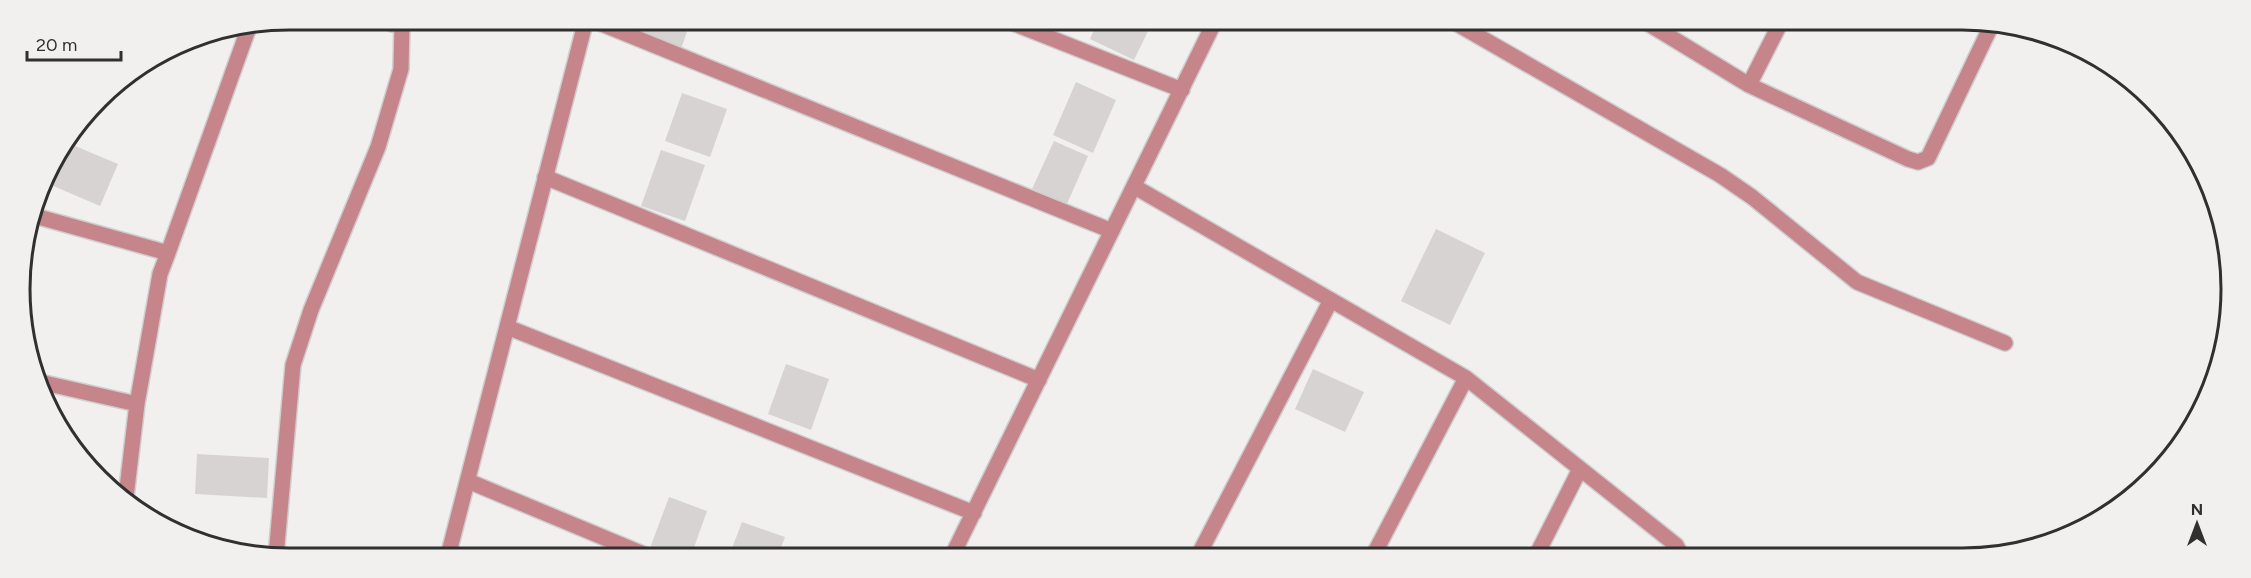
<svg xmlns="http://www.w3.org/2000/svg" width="2251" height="578" font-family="Figtree,sans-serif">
  <rect width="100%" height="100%" fill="#f2efef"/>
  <path fill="#d7d3d3" d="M525,20H559L556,29Z
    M644,20H691L681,49L639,35Z
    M1098,21H1153L1134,60L1090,39Z
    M1076,82L1116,100L1093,153L1053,135Z
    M682,93L727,109L710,157L665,141Z
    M1054,141L1088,156L1067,204L1032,189Z
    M68,143L118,164L100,206L51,185Z
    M661,150L705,165L685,221L641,206Z
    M1436,229L1485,253L1450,325L1401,301Z
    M786,364L829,379L811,430L768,414Z
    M1313,369L1364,392L1345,432L1295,409Z
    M197,454L269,458L267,498L195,494Z
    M669,497L707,511L691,556H672L650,548Z
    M742,522L785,537L778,556H729Z"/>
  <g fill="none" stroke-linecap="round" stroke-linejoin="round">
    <g stroke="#cfcdcd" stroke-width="18">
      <path id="minor" d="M384,20L392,24L410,20
        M592,20L1112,231
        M1005,20L1182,90
        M1452,21L1720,175L1752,197L1857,282L2005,343
        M1644,21L1749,85L1908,159L1918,162L1928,158L1993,22
        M1749,85L1781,22
        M545,177L1039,380
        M1135,187L1466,378L1676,545L1682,556
        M35,216L168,253L160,274L137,404
        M168,253L249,27
        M507,327L974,513
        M40,382L137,404L126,497
        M468,481L648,556
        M276,556L293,365L311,310L378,147L401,69L402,23
        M448,556L586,20
        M952,556L1215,21
        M1198,556L1331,300
        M1373,556L1466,378
        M1536,556L1580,469"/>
    </g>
    <use href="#minor" stroke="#c5858b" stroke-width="15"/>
  </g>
  <path d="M0 0H2251V578H0ZM289 30H1962A259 259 0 0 1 2221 289V289A259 259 0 0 1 1962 548H289A259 259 0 0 1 30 289V289A259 259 0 0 1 289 30Z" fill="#f2efef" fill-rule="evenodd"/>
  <path fill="none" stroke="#313030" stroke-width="3" d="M289 30H1962A259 259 0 0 1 2221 289V289A259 259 0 0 1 1962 548H289A259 259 0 0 1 30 289V289A259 259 0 0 1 289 30Z"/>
  <g transform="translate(2197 524)" stroke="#f2efef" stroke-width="4.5" paint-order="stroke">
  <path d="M0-4.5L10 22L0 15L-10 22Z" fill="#313030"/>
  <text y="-9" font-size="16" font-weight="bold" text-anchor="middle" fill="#313030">N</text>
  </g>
  <path d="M27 51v9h94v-9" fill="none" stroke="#313030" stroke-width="3"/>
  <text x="36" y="51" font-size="18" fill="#313030" stroke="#f2efef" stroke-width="4.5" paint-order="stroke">20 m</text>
</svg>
